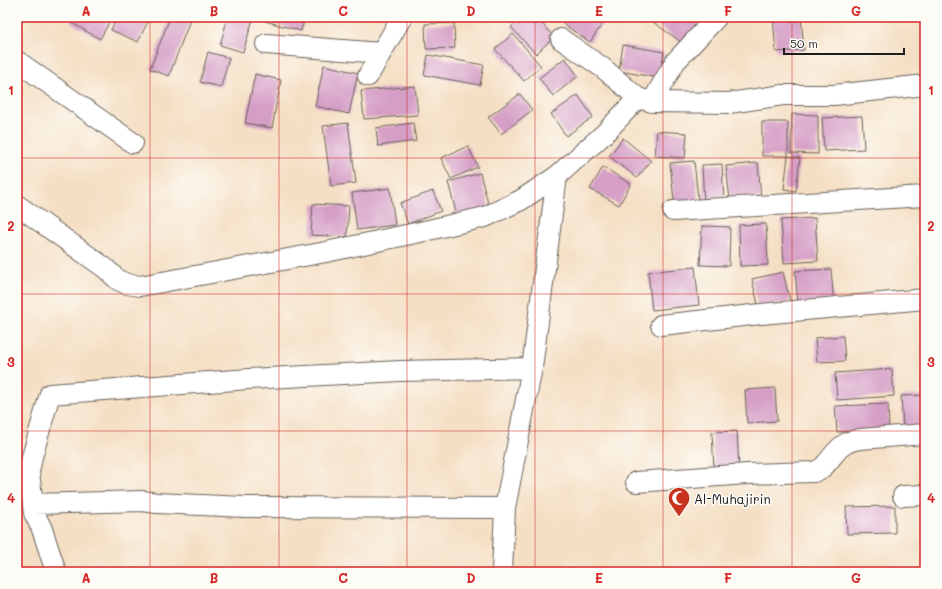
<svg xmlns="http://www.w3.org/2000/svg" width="942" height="589" font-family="Mali,sans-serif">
  <rect width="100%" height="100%" fill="#fdfcf7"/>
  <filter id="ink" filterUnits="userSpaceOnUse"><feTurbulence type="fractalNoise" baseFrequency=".025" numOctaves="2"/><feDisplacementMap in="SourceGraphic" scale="8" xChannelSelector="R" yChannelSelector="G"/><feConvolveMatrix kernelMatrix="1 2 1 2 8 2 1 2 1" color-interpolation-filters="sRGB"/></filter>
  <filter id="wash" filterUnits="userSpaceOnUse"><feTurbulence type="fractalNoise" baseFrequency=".012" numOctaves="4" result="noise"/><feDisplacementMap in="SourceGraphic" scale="16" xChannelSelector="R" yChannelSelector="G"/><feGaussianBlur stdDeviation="0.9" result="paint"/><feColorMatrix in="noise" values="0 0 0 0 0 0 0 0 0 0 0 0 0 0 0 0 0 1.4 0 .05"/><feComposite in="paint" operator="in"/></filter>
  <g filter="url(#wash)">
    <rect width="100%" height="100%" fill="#f5dfc4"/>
    <g id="blocks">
      <path fill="#d59ec6" d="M73,17H103L110,21L100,39L70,22Z
        M117,17H150L138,42L111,30Z
        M170,17H181L190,20L169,76L150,69Z
        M228,17H245L253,19L243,52L220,45Z
        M266,17H305L301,31L265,21Z
        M522,17H536L554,37L536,54L511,27Z
        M568,17H607L590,42L563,24Z
        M646,17H690L699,23L684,44Z
        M773,17H801L804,50L776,52Z
        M454,23L455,48L426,49L425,24Z
        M513,34L541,66L524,81L495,49Z
        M623,45L664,52L659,78L619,71Z
        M208,52L229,58L221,87L200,82Z
        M428,55L484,65L480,85L424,75Z
        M565,58L578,76L553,96L539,78Z
        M324,65L358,73L349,114L315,106Z
        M255,74L281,80L272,128L245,123Z
        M415,86L418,115L364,119L361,91Z
        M520,94L532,110L501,134L488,117Z
        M578,95L593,117L566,136L551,114Z
        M792,114L818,115V154L791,153Z
        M862,116L864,149L824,151L822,118Z
        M762,122H788V156H762Z
        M348,123L356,183L331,186L323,126Z
        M413,123L416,141L378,146L376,128Z
        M657,131L687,133L685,158L655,156Z
        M623,138L651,161L637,178L609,156Z
        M468,146L478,167L451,179L441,158Z
        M788,156L800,158L796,191L784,189Z
        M694,161L699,208L675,210L670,163Z
        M758,163L761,198L730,200L726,166Z
        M722,164L724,204H704L702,165Z
        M603,167L631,184L619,205L590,189Z
        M480,173L489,207L457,216L448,182Z
        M390,188L395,225L357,230L352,193Z
        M433,191L441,211L408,224L400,203Z
        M313,204L349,206L347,237L311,235Z
        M815,218L818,261L784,263L781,220Z
        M766,224L768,265L740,266L739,225Z
        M702,226L730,227L729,266L700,265Z
        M695,267L699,305L652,310L648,272Z
        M831,269L834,304L798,306L795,271Z
        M783,272L790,301L759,309L752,279Z
        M843,336L845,361L817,362L815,338Z
        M892,369L894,396L837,400L835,373Z
        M775,388L777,421L747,423L745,390Z
        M925,395V427L903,428L901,396Z
        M888,404L889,430L837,432L835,406Z
        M737,431L739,470L714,471L712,432Z
        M895,506V533L847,534L846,507Z"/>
    </g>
  </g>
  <g filter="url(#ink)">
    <use href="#blocks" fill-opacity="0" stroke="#686057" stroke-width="1"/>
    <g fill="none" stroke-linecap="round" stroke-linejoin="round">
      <g stroke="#686057" stroke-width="22">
        <path id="minor" d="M561,39L603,68L638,98L652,102L729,103L783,95H834L925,85
          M266,44L381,53L402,17
          M17,61L133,143
          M368,76L381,53
          M652,102L675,62L717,17
          M17,205L105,268L118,280L127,284L140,286L326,252L420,232L485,217L521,200L557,176L604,134L638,98
          M673,211L925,196
          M661,325L761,314L925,299
          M636,482L747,474L814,472C818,470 822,469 825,465C832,458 836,449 845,444C849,441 855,440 860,439L925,434
          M903,496L925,495
          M33,504L142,501L157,503L244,507L505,508
          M56,572L42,529L34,513L29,472L32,457L50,394L249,379L400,371L532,368
          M502,572L505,508L532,368L557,176"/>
      </g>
      <use href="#minor" stroke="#fff" stroke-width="20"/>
    </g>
  </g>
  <path fill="none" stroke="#d62828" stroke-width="1" stroke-opacity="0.55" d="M150,17V572M279,17V572M407,17V572M535,17V572M663,17V572M792,17V572M17,158H925M17,294H925M17,431H925"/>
  <defs>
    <g id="mosque-pin" transform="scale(1.15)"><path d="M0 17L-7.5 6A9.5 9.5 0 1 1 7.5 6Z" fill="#c8321e" stroke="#fdfcf7"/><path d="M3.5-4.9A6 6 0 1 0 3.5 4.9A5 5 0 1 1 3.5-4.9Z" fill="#fff"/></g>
  </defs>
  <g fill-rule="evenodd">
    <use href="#mosque-pin" x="679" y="498"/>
  </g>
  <g text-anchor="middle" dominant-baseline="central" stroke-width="3" stroke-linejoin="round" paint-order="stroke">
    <g font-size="13" fill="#1c1c1c" stroke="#fdfcf7" text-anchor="start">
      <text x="694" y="498">Al-Muhajirin</text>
    </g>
  </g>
  <rect width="942" height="589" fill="none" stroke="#fdfcf7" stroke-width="44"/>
  <path d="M784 48v6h120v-6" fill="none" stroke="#1c1c1c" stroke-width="2"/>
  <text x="790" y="48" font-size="12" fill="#1c1c1c" stroke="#fdfcf7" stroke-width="3" paint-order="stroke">50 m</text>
  <rect x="22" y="22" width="898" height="545" fill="none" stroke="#d62828" stroke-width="1.5"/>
  <g font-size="13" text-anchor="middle" font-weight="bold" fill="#d62828">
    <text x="86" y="16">A</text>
    <text x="214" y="16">B</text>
    <text x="343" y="16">C</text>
    <text x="471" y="16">D</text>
    <text x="599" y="16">E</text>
    <text x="728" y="16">F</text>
    <text x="856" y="16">G</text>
    <text x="11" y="95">1</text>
    <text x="931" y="95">1</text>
    <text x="11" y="231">2</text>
    <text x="931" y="231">2</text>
    <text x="11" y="367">3</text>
    <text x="931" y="367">3</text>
    <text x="11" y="503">4</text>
    <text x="931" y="503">4</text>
    <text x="86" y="583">A</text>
    <text x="214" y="583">B</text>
    <text x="343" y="583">C</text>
    <text x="471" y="583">D</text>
    <text x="599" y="583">E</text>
    <text x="728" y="583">F</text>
    <text x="856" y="583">G</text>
  </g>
</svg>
